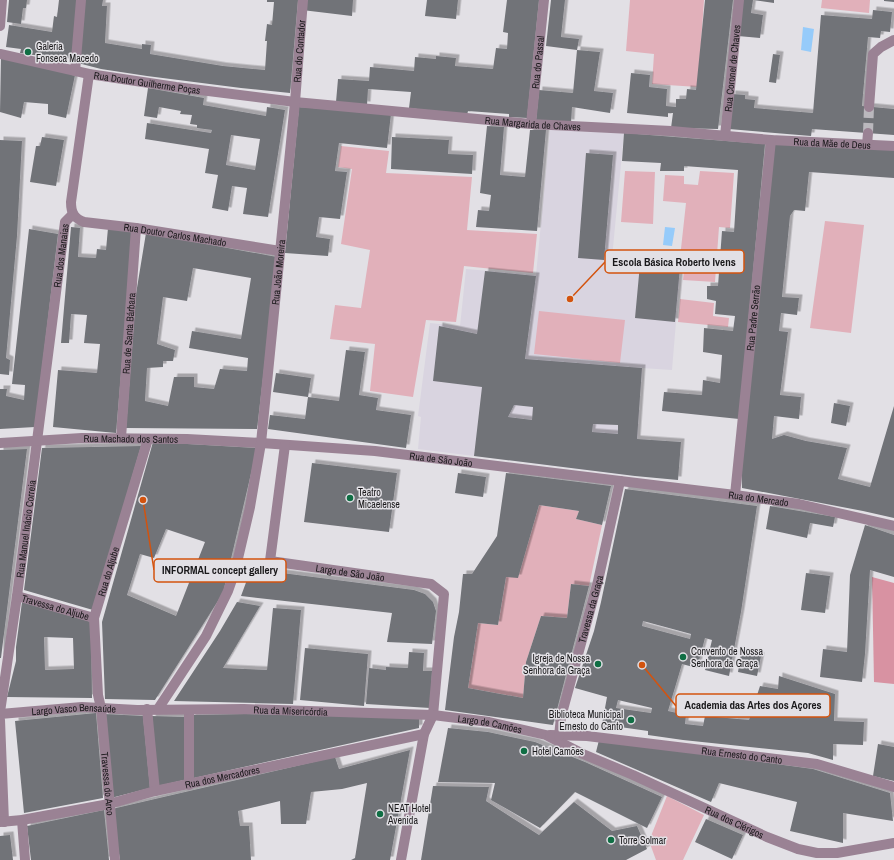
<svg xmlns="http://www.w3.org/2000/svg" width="894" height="860" font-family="'Archivo Narrow',sans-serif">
  <defs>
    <filter id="shadow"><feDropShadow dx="3.5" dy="-3.5" stdDeviation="0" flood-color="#0004"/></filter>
  </defs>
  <rect width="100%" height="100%" fill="#e2e0e5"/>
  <path fill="#d9d4e0" d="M550,130L624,133L612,258L681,262L672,370L642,368L635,476L418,449L421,417L418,416L430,323L460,326L466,269L536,275Z"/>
  <path fill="#e1b0ba" d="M630,0H704L698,87L652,84L654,54L626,51Z
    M822,0H870L869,13L821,8Z
    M341,146L389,151L386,173L472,177L467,230L537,234L533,273L464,266L456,322L426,320L413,397L370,391L375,344L330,339L335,305L361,308L370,250L341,244L352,169L338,167Z
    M625,171L655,172L653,224L621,222Z
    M700,171L734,173L730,228L719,227L715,282L683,280L685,259L680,258L686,203L663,201L665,175L684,176V184L698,185Z
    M825,221L864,225L851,333L810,328Z
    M680,299L714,303L713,316L729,318L728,327L678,322Z
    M539,311L625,320L620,363L534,354Z
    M539,505L579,511L576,519L602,525L589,586L571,584L567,618L541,616L526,662L523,698L468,688L478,623L498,625L506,577H518Z
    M667,796L704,815L683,860H656L649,841Z"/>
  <path fill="#d892a2" d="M872,577L894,583V684L874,682Z"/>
  <path fill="#96cbfa" d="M803,27L814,29L811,52L801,50Z
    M665,227L675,228L672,246L663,245Z"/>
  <path fill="#717378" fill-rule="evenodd" filter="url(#shadow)" d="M9,0H27L26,8H23L21,24L7,22Z
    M59,0H78L72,59L55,56V58L20,53L21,49L6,47L9,25L52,32L54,16L57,17Z
    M83,0H103L102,6H107L105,43L142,49V44L151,45L150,54L223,66L265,70L267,41H265L267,24L272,25L274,2H267V0H298L290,93L241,88L147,76L101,69L78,63Z
    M303,0H353L352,16L302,10Z
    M427,0H458L456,19L425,16Z
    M507,0H539L527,118L509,117V114L468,111L467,115L409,108L411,92L368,89L367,105L336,102L338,79L369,81L370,67L414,71L415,57L436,59V56L456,58L455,66L493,69L496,48L507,49L508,33L503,32Z
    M551,0H565L561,37L579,39L577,50L600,52L594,91L613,93L610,113L572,107L571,123L536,120L539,90L573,93L577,50L546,46Z
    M705,0H733L718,129L671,128L673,113H668V117L627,113L631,73L650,75L649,87L667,89L666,106L676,107V99H686L687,89L696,90Z
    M742,0H753L751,13L763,15L760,38L738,36Z
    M753,0H774V3Z
    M884,0H894V2L884,1Z
    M873,10L892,12L890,32L881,31L880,38L868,37L862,106L894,109V135L812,129L811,136L729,129L732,94L745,95V99L755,100L754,108L813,113L821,15L872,19Z
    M773,54L780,55L776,83L769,82Z
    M1,57L75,75L66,118L48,114V104L24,102L21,118L0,112Z
    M148,88L204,98L203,105L266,116L267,107L285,110L268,217L243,214L247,188L232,186L228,211L212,208L218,175L205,173L209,149L145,139L147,123L211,133L212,130L197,128V125L190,124L192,115L180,114L181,111L159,107L157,118L144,116ZM231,135L260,139L255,170L226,165Z
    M299,107L391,114L387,148L339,143L335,171L347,172L340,219L319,217L316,237L330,239L328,256L285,253Z
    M487,126L504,127L500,175L525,177L530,130H546L537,231L476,227L478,210L489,211L491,195L480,193Z
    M624,133L765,144L739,419L662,411L664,392L702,395L703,380L720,383L722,355L703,352L704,328L733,331L735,316L715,314L716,301L707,299V286H718L722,231L734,232L738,170L684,166V171H660L661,163L622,161Z
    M42,137L64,140L56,186L30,182L36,146H40Z
    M392,137L449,140L448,154L473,155L472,174L391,169Z
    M0,140L22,141L17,236L6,358L10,360L9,375L0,374Z
    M774,143L894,150V178L809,172L805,211L794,210L790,216L782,297L799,298L797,315L781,313L779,331L788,332L780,395L801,397L799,419L774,416L772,439L784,435L806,441L847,448L838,479L870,487L894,406V518L863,511L742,488L741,459Z
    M586,153L613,155L604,260L578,258Z
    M71,227L80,228L78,257L96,258L97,249L106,250L108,228L133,230L116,433L53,427L58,370L97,373L100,344L84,343L87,315L71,314L69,343H61Z
    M29,229L58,234L35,427L0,429V389H7L6,396L24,400L25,385L12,384Z
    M146,233L277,257L257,429L126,428L136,294ZM193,268L251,278L241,339L192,331L189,348L248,358L247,371L220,369L214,389L194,387V377H174L168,406L145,401L147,368L163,367V361H173L175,350L157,344L163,297L187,301Z
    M640,264L680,267L675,322L635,318Z
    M485,271L536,276L525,359L642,368L637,439L681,442L678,480L635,476L474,456L482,387L433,381L439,326L477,334ZM514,405L533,407L532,420L508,417ZM593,424L618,425V434L592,432Z
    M346,350L365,352L359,395L378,398L376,410L411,415L406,448L268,429L270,415L305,419L308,397L273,392L276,373L311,378L308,397L339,401Z
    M834,403L850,406L846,426L831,423Z
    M153,442L257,448L223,593L155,700L105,699L102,622ZM166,529L205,542L176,616L127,595L140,554L154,558Z
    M141,446L93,610L24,590L42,448Z
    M27,449L1,658H0V450Z
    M312,463L397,473L389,532L304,522Z
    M458,473L486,477L483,497L455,493Z
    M506,473L611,486L602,525L576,519L579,511L539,505L518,578L506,577L498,625L478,623L468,688L523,698L526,662L541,616L567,618L571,584L589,586L553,725L445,710L454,637L459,612L463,574H472L497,536Z
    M625,489L757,506L741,612L729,676L705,670L712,640L705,638L697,668L682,664L668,711L686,715L685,724L703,726L705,716L749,720L760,686L778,689L779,676L835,694L834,721L864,722L863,745L833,744V760L808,753L683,740L648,735V731L613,726V731L601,730L607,697L575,688L594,631L601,602ZM643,621L691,634L690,639L642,626ZM618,700L652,708L651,713L616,708Z
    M770,506L835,517L833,527L810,523L807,538L766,529Z
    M865,525L894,535V577L870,570L865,654L862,682L820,677L823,649L847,652L850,575Z
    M251,569L414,590L425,594L433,602L436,611L432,644L387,642L392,613L241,596Z
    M806,573L830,576L825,613L801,610Z
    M22,602L91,622L92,698L7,697L16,661V647ZM44,637L73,638L74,669L45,670Z
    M237,602L260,606L223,668L267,670L273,608L301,610L293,704L174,701L220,631Z
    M305,648L368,654L364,706L300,700Z
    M409,652L424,653L423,671H432L430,708L366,704L369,668L386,670V667L408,668Z
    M741,653L761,656L757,676L738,672Z
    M96,713L103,798L24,813L15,721Z
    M105,714L143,716L150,788L111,798Z
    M245,714L419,718V728L194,778L192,715Z
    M152,716L184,717V780L158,786Z
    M448,728L488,732L535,742L585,762L662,797L647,828L575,792L540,828L491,800L495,783L438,782Z
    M599,740L813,769L890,793L893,821L843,813V843L790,831L797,802L719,783L711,802L596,752Z
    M878,744L894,747V781L873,776Z
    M410,750L390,860H351L355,858L367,783L342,789L311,792L306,824H281L280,801L238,811L240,826H249L251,860H120L112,809L335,757L339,769Z
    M433,786L489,787L486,801L539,835L574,802L612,831L637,826L647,849L626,860H421Z
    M104,810L109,860H31L27,826Z
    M706,819L743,835L732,859L695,842Z
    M10,835L13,860H0V836Z"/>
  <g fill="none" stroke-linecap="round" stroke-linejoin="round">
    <path stroke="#bab8bd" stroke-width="10" stroke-dasharray="10 5" stroke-linecap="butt" d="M868,133L869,107"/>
    <g stroke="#9a8294" stroke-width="10">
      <path id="s1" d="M101,708L115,860"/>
      <path d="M147,709L155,791"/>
      <path id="s2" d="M0,712L17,596L37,441"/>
      <path d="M189,785V710"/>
    </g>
    <g stroke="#9a8294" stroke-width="10">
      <path d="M0,26L2,0"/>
      <path id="s3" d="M0,54L89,74L176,87L295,102L531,124L671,131L771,140L894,146"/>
      <path d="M75,71L81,0"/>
      <path id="s4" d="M89,74L71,202C71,213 74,218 84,222L136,228L280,251"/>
      <path d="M869,107L873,54L881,47L894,40"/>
      <path id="s5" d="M531,124L544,0"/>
      <path id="s6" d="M725,136L739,0"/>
      <path d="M867,145L868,133"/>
      <path id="s7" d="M121,438L136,228"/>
      <path id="s8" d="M37,441L65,222L73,214"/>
      <path id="s9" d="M0,443L82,438L187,439L261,443L375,451L735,495L799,504L894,526"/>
      <path id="s10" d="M285,445L270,561L431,584L444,594L433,715L424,734L401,860"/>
      <path id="s11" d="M735,495L771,140"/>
      <path id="s12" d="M17,596L94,618"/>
      <path id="s13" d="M101,708L98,695L94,618L148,439"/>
      <path id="s14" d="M158,709L206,636L228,591L235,571L250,507L261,443L295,102L303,0"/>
      <path id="s15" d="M0,714L82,707L137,710L244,709L433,715L489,722L546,735L583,754L633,775L711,811L767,837L798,849L817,853H837L894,843"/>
      <path d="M0,720L4,822"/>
      <path id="s16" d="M550,735L587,736L817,764L894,787"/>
      <path id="s17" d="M559,736L561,717L598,581L620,481"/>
      <path d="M22,820L25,860"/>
      <path id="s18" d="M0,822L22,820L109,804L155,791L424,734"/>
    </g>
  </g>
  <g fill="#0f6e44" stroke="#e2e0e5" stroke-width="1.5">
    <circle cx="28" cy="52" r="4"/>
    <circle cx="350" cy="498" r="4"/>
    <circle cx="683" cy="657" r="4"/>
    <circle cx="598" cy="664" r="4"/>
    <circle cx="631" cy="720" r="4"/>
    <circle cx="524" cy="751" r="4"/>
    <circle cx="380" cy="814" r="4"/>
    <circle cx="611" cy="840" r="4"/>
  </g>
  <g text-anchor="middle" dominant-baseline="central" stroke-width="3" stroke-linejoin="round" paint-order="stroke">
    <g font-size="10" fill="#1a191b" stroke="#e2e0e5" text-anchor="start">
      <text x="36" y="46">Galeria<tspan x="36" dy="12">Fonseca Macedo</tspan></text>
      <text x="358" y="492">Teatro<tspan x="358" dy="12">Micaelense</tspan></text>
      <text x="691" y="651">Convento de Nossa<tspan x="691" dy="12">Senhora da Graça</tspan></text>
      <text x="590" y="658" text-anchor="end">Igreja de Nossa<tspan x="590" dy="12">Senhora da Graça</tspan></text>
      <text x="623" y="714" text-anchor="end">Biblioteca Municipal<tspan x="623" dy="12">Ernesto do Canto</tspan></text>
      <text x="532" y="751">Hotel Camões</text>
      <text x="388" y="808">NEAT Hotel<tspan x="388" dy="12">Avenida</tspan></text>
      <text x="619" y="840">Torre Solmar</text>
    </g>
    <g font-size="10" fill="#1a191b" stroke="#e2e0e5">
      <text stroke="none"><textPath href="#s14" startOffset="683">Rua do Contador</textPath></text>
      <text stroke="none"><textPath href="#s5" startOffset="62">Rua do Passal</textPath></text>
      <text stroke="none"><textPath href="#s6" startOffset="68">Rua Coronel de Chaves</textPath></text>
      <text stroke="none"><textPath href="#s3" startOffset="150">Rua Doutor Guilherme Poças</textPath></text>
      <text stroke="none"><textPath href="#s3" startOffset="538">Rua Margarida de Chaves</textPath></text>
      <text stroke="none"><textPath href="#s3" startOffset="838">Rua da Mãe de Deus</textPath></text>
      <text stroke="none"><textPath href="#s4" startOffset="247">Rua Doutor Carlos Machado</textPath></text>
      <text stroke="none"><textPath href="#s8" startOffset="187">Rua dos Manaias</textPath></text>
      <text stroke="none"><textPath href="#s14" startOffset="461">Rua João Moreira</textPath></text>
      <text stroke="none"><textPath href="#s11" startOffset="178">Rua Padre Serrão</textPath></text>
      <text stroke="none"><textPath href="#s7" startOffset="105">Rua de Santa Bárbara</textPath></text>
      <text stroke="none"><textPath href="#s9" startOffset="131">Rua Machado dos Santos</textPath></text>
      <text stroke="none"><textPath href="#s9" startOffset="442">Rua de São João</textPath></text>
      <text stroke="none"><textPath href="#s9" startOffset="762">Rua do Mercado</textPath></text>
      <text stroke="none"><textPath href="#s2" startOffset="185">Rua Manuel Inácio Correia</textPath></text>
      <text stroke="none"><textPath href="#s13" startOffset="139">Rua do Aljube</textPath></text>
      <text stroke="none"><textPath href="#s10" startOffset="198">Largo de São João</textPath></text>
      <text stroke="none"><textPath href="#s12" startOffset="40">Travessa do Aljube</textPath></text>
      <text stroke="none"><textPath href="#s17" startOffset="131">Travessa da Graça</textPath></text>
      <text stroke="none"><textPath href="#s15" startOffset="74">Largo Vasco Bensaúde</textPath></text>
      <text stroke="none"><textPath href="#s15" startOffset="291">Rua da Misericórdia</textPath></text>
      <text stroke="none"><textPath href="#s15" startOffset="491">Largo de Camões</textPath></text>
      <text stroke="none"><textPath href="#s16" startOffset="193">Rua Ernesto do Canto</textPath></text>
      <text stroke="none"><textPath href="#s18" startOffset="227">Rua dos Mercadores</textPath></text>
      <text stroke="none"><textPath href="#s1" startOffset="76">Travessa do Arco</textPath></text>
      <text stroke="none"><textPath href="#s15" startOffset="756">Rua dos Clérigos</textPath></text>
    </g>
  </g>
  <path fill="none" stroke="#d3530e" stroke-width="1.5" d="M570 299L605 262M143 500L154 570M642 665L676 706"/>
  <g fill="#d3530e" stroke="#e2e0e5" stroke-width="1.5">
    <circle cx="570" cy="299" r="4"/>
    <circle cx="143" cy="500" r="4"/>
    <circle cx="642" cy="665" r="4"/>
  </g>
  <g fill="#e2e0e5" stroke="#d3530e" stroke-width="1.5">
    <rect x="605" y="250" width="139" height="23" rx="4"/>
    <rect x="154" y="559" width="132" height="23" rx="4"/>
    <rect x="676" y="694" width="154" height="23" rx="4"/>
  </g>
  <g font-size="11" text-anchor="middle" font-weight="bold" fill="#1a191b">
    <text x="674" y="266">Escola Básica Roberto Ivens</text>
    <text x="220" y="574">INFORMAL concept gallery</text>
    <text x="753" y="709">Academia das Artes dos Açores</text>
  </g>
</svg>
